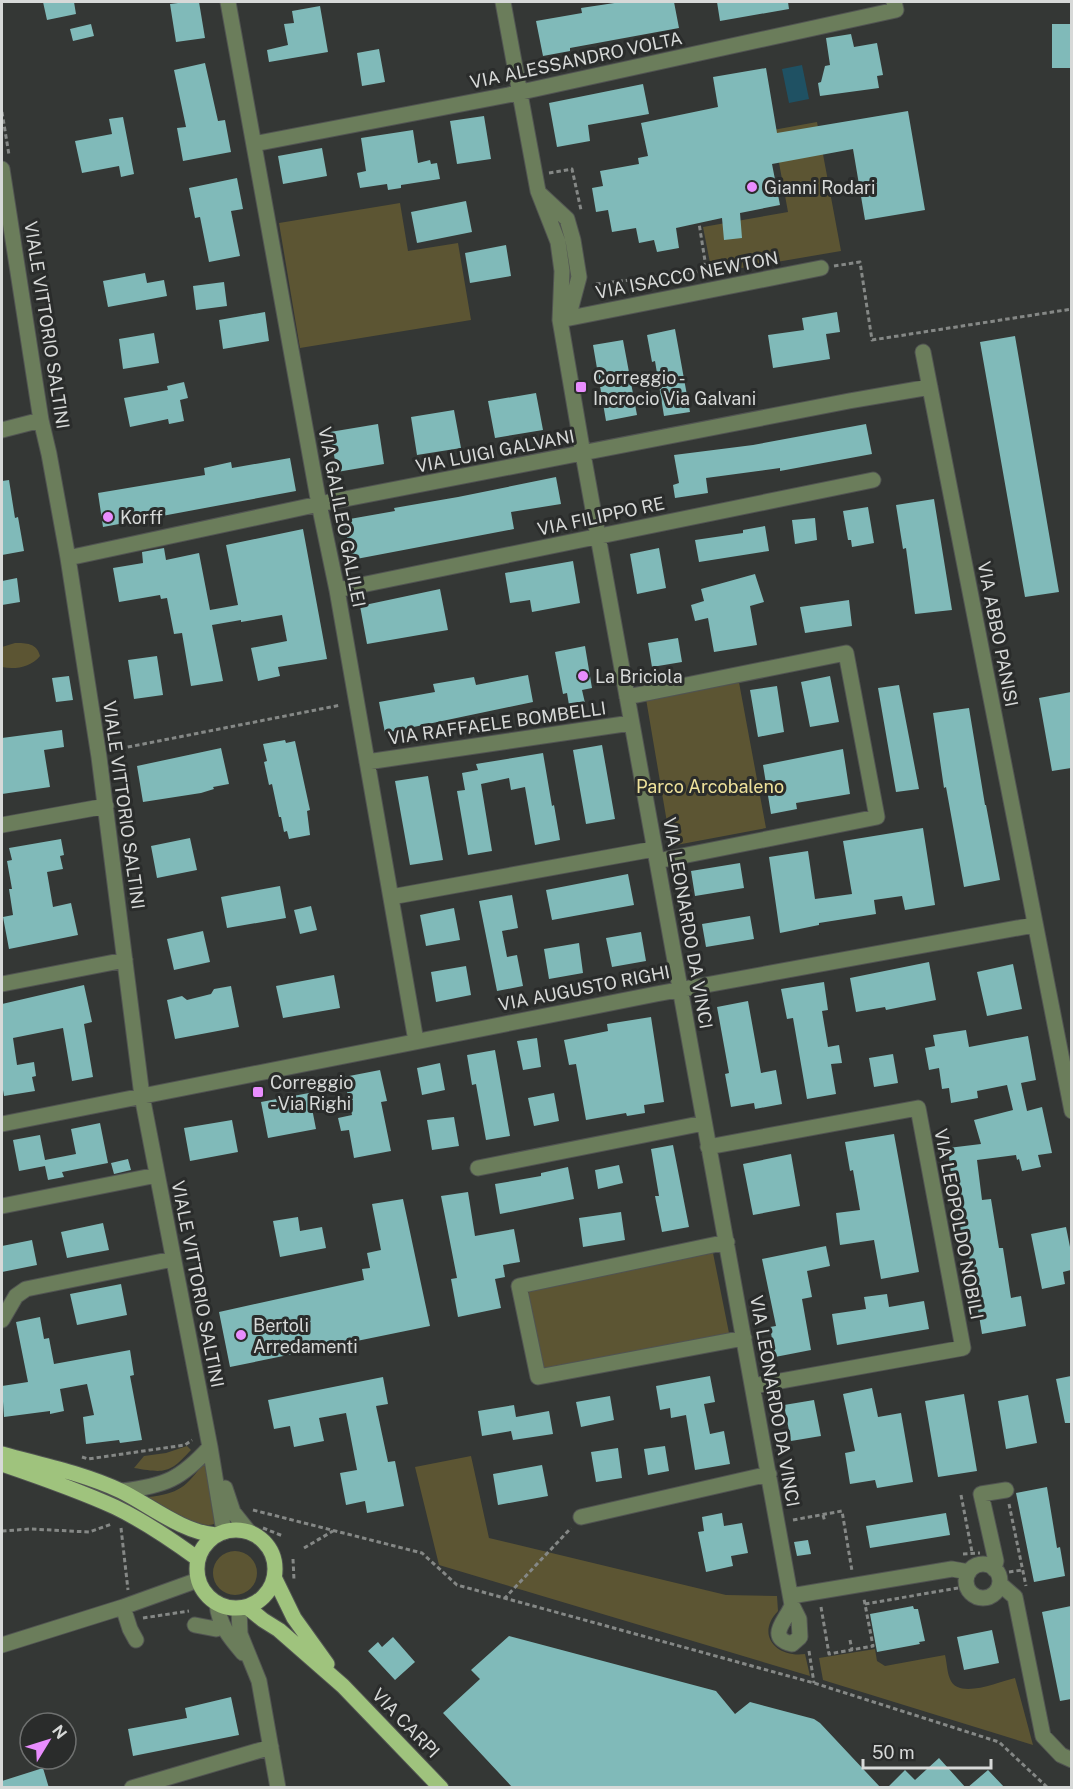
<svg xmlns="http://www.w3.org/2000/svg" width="1073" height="1789" font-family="'Public Sans',sans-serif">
  <rect width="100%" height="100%" fill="#343735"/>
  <path fill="#5c5533" d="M817,122L841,251L712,273L703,227L788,212L773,130Z
    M400,203L408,251L458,243L471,320L300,348L279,223Z
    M15,643C26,643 37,643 40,656C31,667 15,670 2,667V647Z
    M738,677L766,828L671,846L645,693Z
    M713,1253L729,1333L544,1370L528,1291Z
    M187,1446L191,1450C169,1474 165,1473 134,1468L144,1456L166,1453Z
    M471,1456L489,1538L726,1595L777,1596L778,1611C755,1635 777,1658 805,1654L810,1676L439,1565L415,1467Z
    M204,1462L215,1517L214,1524C198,1530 163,1505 148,1497C178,1494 187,1487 204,1462Z
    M213 1573a22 22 0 1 1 44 0a22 22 0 1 1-44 0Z
    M875,1649L877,1661L885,1666L945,1655C947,1663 947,1672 950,1679C958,1700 998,1682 1015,1678L1033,1745L823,1680L819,1658Z"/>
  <path fill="#1f5163" d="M802,65L809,99L789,103L782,69Z"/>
  <path fill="#80bab9" d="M43,2H74L76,14L47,20Z
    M186,2H199L205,38L176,42L170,4Z
    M621,2H674L679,28L570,48V51L543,56L536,21L582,13L581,8Z
    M717,2H788L789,9L720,21Z
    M320,6L328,52L269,62L267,50L288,45L284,24L294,23L292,11Z
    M91,24L94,36L73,41L70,29Z
    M1052,24H1071V68H1052Z
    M851,34L854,47L877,43L883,75L877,76L879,88L820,96L818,83L821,82L825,66L830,65L826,38Z
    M379,49L385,82L362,86L357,53Z
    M205,63L218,121L225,120L231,152L183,161L177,128L186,127L174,70Z
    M766,68L777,133L908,111L925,210L865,220L853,149L772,164L780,205L740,213L742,238L724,240L722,218L676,228L679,248L657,252L654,240L639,243L636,228L612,232L608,210L596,212L592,188L603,186L600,171L639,164L638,158L648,156L641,123L718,107L713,77Z
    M643,84L649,114L588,125L590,141L557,147L549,103Z
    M484,116L491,159L457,164L450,121Z
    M123,117L134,174L121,177L119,166L82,173L75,141L112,134L109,119Z
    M413,130L418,163L430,160L431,164L437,163L440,179L401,185V188L388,190L387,184L360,188L357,173L366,171L361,138Z
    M322,148L327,176L283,184L278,156Z
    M237,178L243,209L231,211L240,256L209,262L200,217L195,218L189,188Z
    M466,201L472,232L417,243L411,212Z
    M506,245L511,276L470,283L465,253Z
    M145,273L147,283L164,280L167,296L108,307L103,281Z
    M224,282L227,306L196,310L193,286Z
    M265,312L269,341L223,349L219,320Z
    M837,312L840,332L826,334L830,359L773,368L768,335L804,330L802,318Z
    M675,329L690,412L664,416L655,361L652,362L647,335Z
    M154,333L159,363L123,369L119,339Z
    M1015,336L1059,592L1025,597L980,342Z
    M623,340L637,415L606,421L593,345Z
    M184,382L188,398L180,400L184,421L169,424L168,419L130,427L124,398L168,390L167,386Z
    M536,393L543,430L495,438L488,401Z
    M454,410L461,448L417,455L411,417Z
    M378,424L384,464L337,472L330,432Z
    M866,424L872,454L780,471V468L706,478L708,493L675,498L673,485L679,483L674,455L753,445Z
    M290,458L296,491L103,527L98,493L205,475L204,468L231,462L232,468Z
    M556,477L561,504L511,512L514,529L351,560L344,520L395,511L394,508L458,497Z
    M9,480L15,518L18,517L24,551L2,555V481Z
    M934,499L952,610L915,614L906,548L903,549L896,505Z
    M868,507L874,543L852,547L851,540H848L843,511Z
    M815,518L817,540L795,544L792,520Z
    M765,526L769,551L699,562L695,540L743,533V530Z
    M303,529L327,659L278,667L280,676L258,681L251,648L287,641L282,615L241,622V620L212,625L223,681L191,686L182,633L174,634L167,598L161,599L160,595L119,602L113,568L143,563L142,552L164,548L166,560L199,553L210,610L238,605L226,545Z
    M659,548L666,588L637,594L630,554Z
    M573,561L580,603L532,612L530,600L510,603L505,573Z
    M755,574L764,602L750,606L757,645L714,652L708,618L695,621L691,605L704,601L701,589Z
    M17,578L20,602L2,605V581Z
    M440,589L448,630L367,644L360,606Z
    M849,600L852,626L805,633L800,607Z
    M678,638L682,662L652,667L648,643Z
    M585,646L592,688L582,690L585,703L569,705L567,693L563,694L555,652Z
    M157,656L163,695L134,699L128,660Z
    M528,675L533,702L385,733L379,702L435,692L433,684L474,677L476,685Z
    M69,676L73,700L56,702L52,678Z
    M830,676L839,722L810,727L801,682Z
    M899,685L919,789L896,792L878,688Z
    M777,686L784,732L758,737L750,690Z
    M1071,692V768L1052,771L1039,698Z
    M969,708L985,805H986L1000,880L964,887L946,787L944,788L933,713Z
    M62,730L64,747L44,750L50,787L2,794V738Z
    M285,740L286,743L295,741L310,810L307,811L310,835L289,839L287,831L284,832L281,817H279L272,784L269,785L264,762L267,761L263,744Z
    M602,745L615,819L586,824L573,750Z
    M221,748L229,784L213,787L214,789L201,793L143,802L137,766Z
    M843,749L850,794L796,803L797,809L771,814L763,765Z
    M543,753L552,806L554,805L560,840L535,845L525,787L511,790L509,778L481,784L492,851L468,855L457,791L465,790L462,773L478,770L476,764Z
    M428,776L443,860L410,865L395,781Z
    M923,828L935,905L905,910L902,896L874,900L876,914L819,923V925L780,933L769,857L808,851L815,899L852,894L843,841Z
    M190,838L197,870L157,878L151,846Z
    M61,839L64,855L60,856L63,869L47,872L53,907L71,903L78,935L9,949L3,917L13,915L9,889H12L7,861L12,860L9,848Z
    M740,863L744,888L695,896L691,871Z
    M628,874L634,905L552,920L546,890Z
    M280,886L286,918L227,928L221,897Z
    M512,895L518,928L502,931L507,957L517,955L523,986L497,991L479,901Z
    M311,906L317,930L300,934L294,910Z
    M454,908L460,940L426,946L420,915Z
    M750,916L754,939L706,947L702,924Z
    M203,931L210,962L174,970L167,939Z
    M641,932L646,961L612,967L606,938Z
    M579,943L583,973L549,979L544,949Z
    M929,962L936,1000L886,1010L885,1007L856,1012L850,978Z
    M1013,964L1022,1009L987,1016L977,972Z
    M466,966L471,995L436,1002L431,972Z
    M334,975L340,1008L283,1018L276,986Z
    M824,982L828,1010L822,1011L828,1047L839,1045L842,1063L831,1064L836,1094L807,1099L793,1018L787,1019L781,989Z
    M84,985L92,1022L84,1024L93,1077L72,1081L63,1028L13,1038L17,1065L34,1062L36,1076L32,1077L35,1091L4,1096L2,1084V1004Z
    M231,986L239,1027L175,1039L167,1000L182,996L187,1000L211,994L214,989Z
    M748,1001L761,1073L776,1070L782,1104L755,1109L754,1103L731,1107L725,1074L729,1073L717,1007Z
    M651,1017L664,1102L644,1105L645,1113L627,1116L626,1113L586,1120L576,1064L569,1065L564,1040L608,1031L607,1024Z
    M966,1030L969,1047L1028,1036L1036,1080L1021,1083L1027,1111L1042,1107L1052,1153L1038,1155L1041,1167L1022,1171L1019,1159L1017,1160L1016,1155L977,1160L982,1200L991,1199L999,1248H1003L1011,1298L1021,1296L1026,1326L982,1334L965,1231L961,1232L954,1183H952L948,1148L981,1144L974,1120L1013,1110L1007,1085L977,1091L978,1098L951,1103L949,1088L942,1089L939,1068L929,1070L925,1048L935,1046L933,1035Z
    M537,1038L541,1067L523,1070L517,1041Z
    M495,1050L510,1136L486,1140L476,1084L472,1085L467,1055Z
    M893,1054L898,1083L874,1087L869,1058Z
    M440,1063L445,1090L422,1095L417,1068Z
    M380,1070L387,1101L381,1102L391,1151L354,1158L349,1130L341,1131L338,1118L352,1115L344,1077Z
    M309,1093L316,1129L268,1138L261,1102Z
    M554,1093L559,1121L534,1126L528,1098Z
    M454,1117L459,1146L432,1150L427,1120Z
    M232,1120L238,1152L190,1161L184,1128Z
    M100,1123L108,1163L62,1172L64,1177L48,1180L45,1166L19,1171L13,1140L40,1135L45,1160L76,1154L71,1129Z
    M894,1134L919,1272L881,1279L874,1240L840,1245L836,1213L860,1210L853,1170L850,1171L845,1142Z
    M673,1145L689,1227L662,1232L655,1196H659L651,1149Z
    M791,1154L800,1206L753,1215L743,1164Z
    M128,1159L131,1170L114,1174L111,1163Z
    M619,1165L623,1183L598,1189L595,1170Z
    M568,1167L574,1199L500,1214L495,1184L541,1176V1173Z
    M468,1192L475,1236L514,1229L520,1262L503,1265L505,1277L495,1279L501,1308L458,1317L451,1279L457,1278L441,1196Z
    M403,1199L430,1326L230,1367L219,1312L364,1280L362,1269L370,1268L367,1253L381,1250L372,1204Z
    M621,1212L625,1240L583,1247L579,1218Z
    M298,1217L300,1231L322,1227L326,1248L280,1257L273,1221Z
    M103,1223L109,1250L67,1258L61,1232Z
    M1066,1227L1071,1252V1270L1063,1272L1065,1284L1042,1289L1031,1234Z
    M32,1240L37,1265L2,1272V1246Z
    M826,1246L830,1266L807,1271L812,1297L802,1299L811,1350L775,1357L770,1327L776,1326L762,1259Z
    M121,1284L127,1315L77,1325L70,1294Z
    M887,1294L889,1307L924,1301L929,1329L837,1345L832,1314L866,1309L864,1297Z
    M40,1317L44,1339L49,1338L54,1364L130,1350L134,1375L130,1376L142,1440L120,1443L119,1440L86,1444L83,1417L94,1415L87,1384L60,1389L64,1411L50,1414V1411L4,1417L2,1386L28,1382L16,1322Z
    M710,1376L715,1402L704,1404L710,1434L724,1431L730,1464L695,1470L686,1415L671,1418L670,1408L660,1410L656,1386Z
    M1071,1376V1423H1065L1056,1379Z
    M383,1377L388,1404L376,1406L388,1462L395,1461L404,1506L367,1513L365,1501L346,1505L340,1473L357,1470L346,1413L319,1418L324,1441L294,1447L290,1426L274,1429L268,1400Z
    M872,1388L878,1417L901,1413L913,1482L877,1488L875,1480L850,1484L845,1453L855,1451L843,1394Z
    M964,1394L977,1471L938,1477L925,1401Z
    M1028,1395L1037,1443L1006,1449L998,1401Z
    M610,1396L614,1420L581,1427L576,1402Z
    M814,1400L821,1436L791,1441L784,1405Z
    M514,1405L516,1417L549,1411L553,1434L513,1440L511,1431L482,1436L478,1411Z
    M665,1446L669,1471L648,1475L644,1449Z
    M618,1448L622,1478L596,1482L591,1452Z
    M542,1465L548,1496L498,1505L493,1474Z
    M1047,1487L1057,1548L1060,1547L1065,1576L1034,1582L1016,1493Z
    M722,1513L724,1526L742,1523L748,1553L731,1556L733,1566L706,1572L698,1532L704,1531L702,1517Z
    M946,1513L950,1535L870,1548L866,1526Z
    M808,1540L811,1554L797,1556L794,1542Z
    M913,1606L914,1609H918L925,1641L919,1642L920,1644L877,1652L870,1614Z
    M1071,1606V1699L1060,1701L1042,1612Z
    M992,1630L999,1663L964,1670L957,1637Z
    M509,1636L716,1691L735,1714L750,1702L814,1719L820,1723L881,1788H513L443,1713L480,1679L471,1670Z
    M393,1637L415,1662L395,1680L368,1651L378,1642L382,1647Z
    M231,1697L239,1735L133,1756L128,1729L187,1718L185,1708Z
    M939,1758L966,1788H887L905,1770L915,1780Z
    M43,1768L49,1788H2V1781Z
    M988,1770L1005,1788H967Z"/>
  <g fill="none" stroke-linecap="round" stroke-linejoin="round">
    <g stroke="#515452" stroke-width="17">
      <path id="minor" d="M228,2L319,504L337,590L416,1041
        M503,2L538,191L558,242L562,271L560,320L583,454L792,1605L799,1619L800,1637L792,1644C765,1637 787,1620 792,1605
        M254,144L508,95L896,10L894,2
        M2,169L41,420L49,454L68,558L99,757L142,1096L210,1447L224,1532
        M540,194L567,219L573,240L579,277L571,307L560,320
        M560,320L821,268
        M923,352L1072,1111
        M2,430L41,420
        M68,558L319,504L849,401L930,387
        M337,590L873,480
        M627,697L846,653L877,817L657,861
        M367,762L631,723
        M2,825L106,806
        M391,897L654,849
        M2,984L125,960
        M2,1124L656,994L1034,925
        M708,1147L918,1108L963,1348L753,1386
        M478,1168L704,1123
        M2,1206L157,1175
        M727,1242L519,1286L538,1377L744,1338
        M2,1320L16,1296L26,1289L173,1259
        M225,1488L233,1512L249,1532
        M122,1491C165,1486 181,1479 210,1447
        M581,1517L769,1474
        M966 1581a17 17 0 1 1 34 0a17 17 0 1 1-34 0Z
        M994,1569L996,1561L981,1494L1006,1490
        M1000,1584L1015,1597L1043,1736L1061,1755L1072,1760
        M791,1596L952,1569L969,1572
        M217,1604C219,1625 230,1638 243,1653
        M123,1607L130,1629L136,1640
        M239,1609L240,1634L259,1681L278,1788
        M195,1625L216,1629L221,1624
        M2,1645L123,1607L198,1580
        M132,1788L271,1747"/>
    </g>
    <g stroke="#515452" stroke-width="17">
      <path id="major" d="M2,1454C41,1465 83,1473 121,1491C151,1506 182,1532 216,1535
        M2,1464C40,1477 78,1490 115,1507C144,1521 172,1540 198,1559
        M197 1569a39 39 0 1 1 78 0a39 39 0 1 1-78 0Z
        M275,1579L294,1618L327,1664
        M247,1607L263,1620L279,1630L343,1686L441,1788"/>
    </g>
    <path stroke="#858886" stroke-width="3" stroke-dasharray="4.5 3" stroke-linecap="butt" d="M2,112L9,155
      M549,173L572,169L581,210
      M834,266L860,262L872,340L1072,309
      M596,284L704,271L705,261L699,223
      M113,750L341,705
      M82,1457L88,1459L185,1445L192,1440
      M961,1495L972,1552
      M1009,1504L1026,1586
      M253,1510L422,1553L457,1585L814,1683L999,1742L1048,1788
      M823,1515L825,1522
      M793,1520L842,1511L852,1571
      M121,1528L128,1590
      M263,1528L283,1536
      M2,1531L30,1529L89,1532L112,1524
      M304,1548L333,1531
      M963,1554L980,1553
      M293,1559L294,1580
      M1009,1572L1022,1570
      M504,1599L571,1528
      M865,1604L958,1588
      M821,1607L829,1654L873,1646L864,1599
      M143,1618L189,1611
      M850,1640L852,1650
      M809,1651L814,1683"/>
    <use href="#minor" stroke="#6b7d5b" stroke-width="15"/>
    <use href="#major" stroke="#9fc37d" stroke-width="15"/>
  </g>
  <g fill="#e98dfe" stroke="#2a2c2b" stroke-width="2">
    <circle cx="752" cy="187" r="6"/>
    <rect x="575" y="381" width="12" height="12" rx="3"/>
    <circle cx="108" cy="517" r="6"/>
    <circle cx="583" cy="676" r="6"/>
    <rect x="252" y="1086" width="12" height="12" rx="3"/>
    <circle cx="241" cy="1335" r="6"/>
  </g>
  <g text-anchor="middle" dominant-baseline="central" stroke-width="6" stroke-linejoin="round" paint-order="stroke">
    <g font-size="18" fill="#d7d9d8" stroke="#2a2c2b">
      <text transform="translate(576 60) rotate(-12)">VIA ALESSANDRO VOLTA</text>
      <text transform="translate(687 275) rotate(-11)">VIA ISACCO NEWTON</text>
      <text transform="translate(47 325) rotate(81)">VIALE VITTORIO SALTINI</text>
      <text transform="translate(495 451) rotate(-11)">VIA LUIGI GALVANI</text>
      <text transform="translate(601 516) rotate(-12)">VIA FILIPPO RE</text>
      <text transform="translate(342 517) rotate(79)">VIA GALILEO GALILEI</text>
      <text transform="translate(998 634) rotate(79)">VIA ABBO PANISI</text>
      <text transform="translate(497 723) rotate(-8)">VIA RAFFAELE BOMBELLI</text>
      <text transform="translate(124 805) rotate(82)">VIALE VITTORIO SALTINI</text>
      <text transform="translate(688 923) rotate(80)">VIA LEONARDO DA VINCI</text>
      <text transform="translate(584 988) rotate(-11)">VIA AUGUSTO RIGHI</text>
      <text transform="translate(959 1224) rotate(79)">VIA LEOPOLDO NOBILI</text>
      <text transform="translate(198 1284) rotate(79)">VIALE VITTORIO SALTINI</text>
      <text transform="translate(775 1401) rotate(80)">VIA LEONARDO DA VINCI</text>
      <text transform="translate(406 1723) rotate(46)">VIA CARPI</text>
    </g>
    <g font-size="18" fill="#d7d9d8" stroke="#2a2c2b" text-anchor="start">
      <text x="764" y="187">Gianni Rodari</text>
      <text x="593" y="377">Correggio -<tspan x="593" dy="21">Incrocio Via Galvani</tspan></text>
      <text x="120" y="517">Korff</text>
      <text x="595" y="676">La Briciola</text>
      <text x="270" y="1082">Correggio<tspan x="270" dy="21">- Via Righi</tspan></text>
      <text x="253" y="1325">Bertoli<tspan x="253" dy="21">Arredamenti</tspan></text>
    </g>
    <g font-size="18" fill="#efe29b" stroke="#2a2c2b">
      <text x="710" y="786">Parco Arcobaleno</text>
    </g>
  </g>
  <rect width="1073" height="1789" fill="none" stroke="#d7d9d8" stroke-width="6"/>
  <g transform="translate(48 1741) rotate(52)"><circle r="28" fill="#2a2c2b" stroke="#6f7170" stroke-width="1.5"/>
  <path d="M0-4.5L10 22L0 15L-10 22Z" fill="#e98dfe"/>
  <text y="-9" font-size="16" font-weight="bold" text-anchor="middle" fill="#d7d9d8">N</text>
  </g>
  <path d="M863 1759v9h128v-9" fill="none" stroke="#d7d9d8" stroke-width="3"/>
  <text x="872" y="1759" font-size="18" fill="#d7d9d8" stroke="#2a2c2b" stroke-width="4.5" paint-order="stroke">50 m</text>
</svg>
